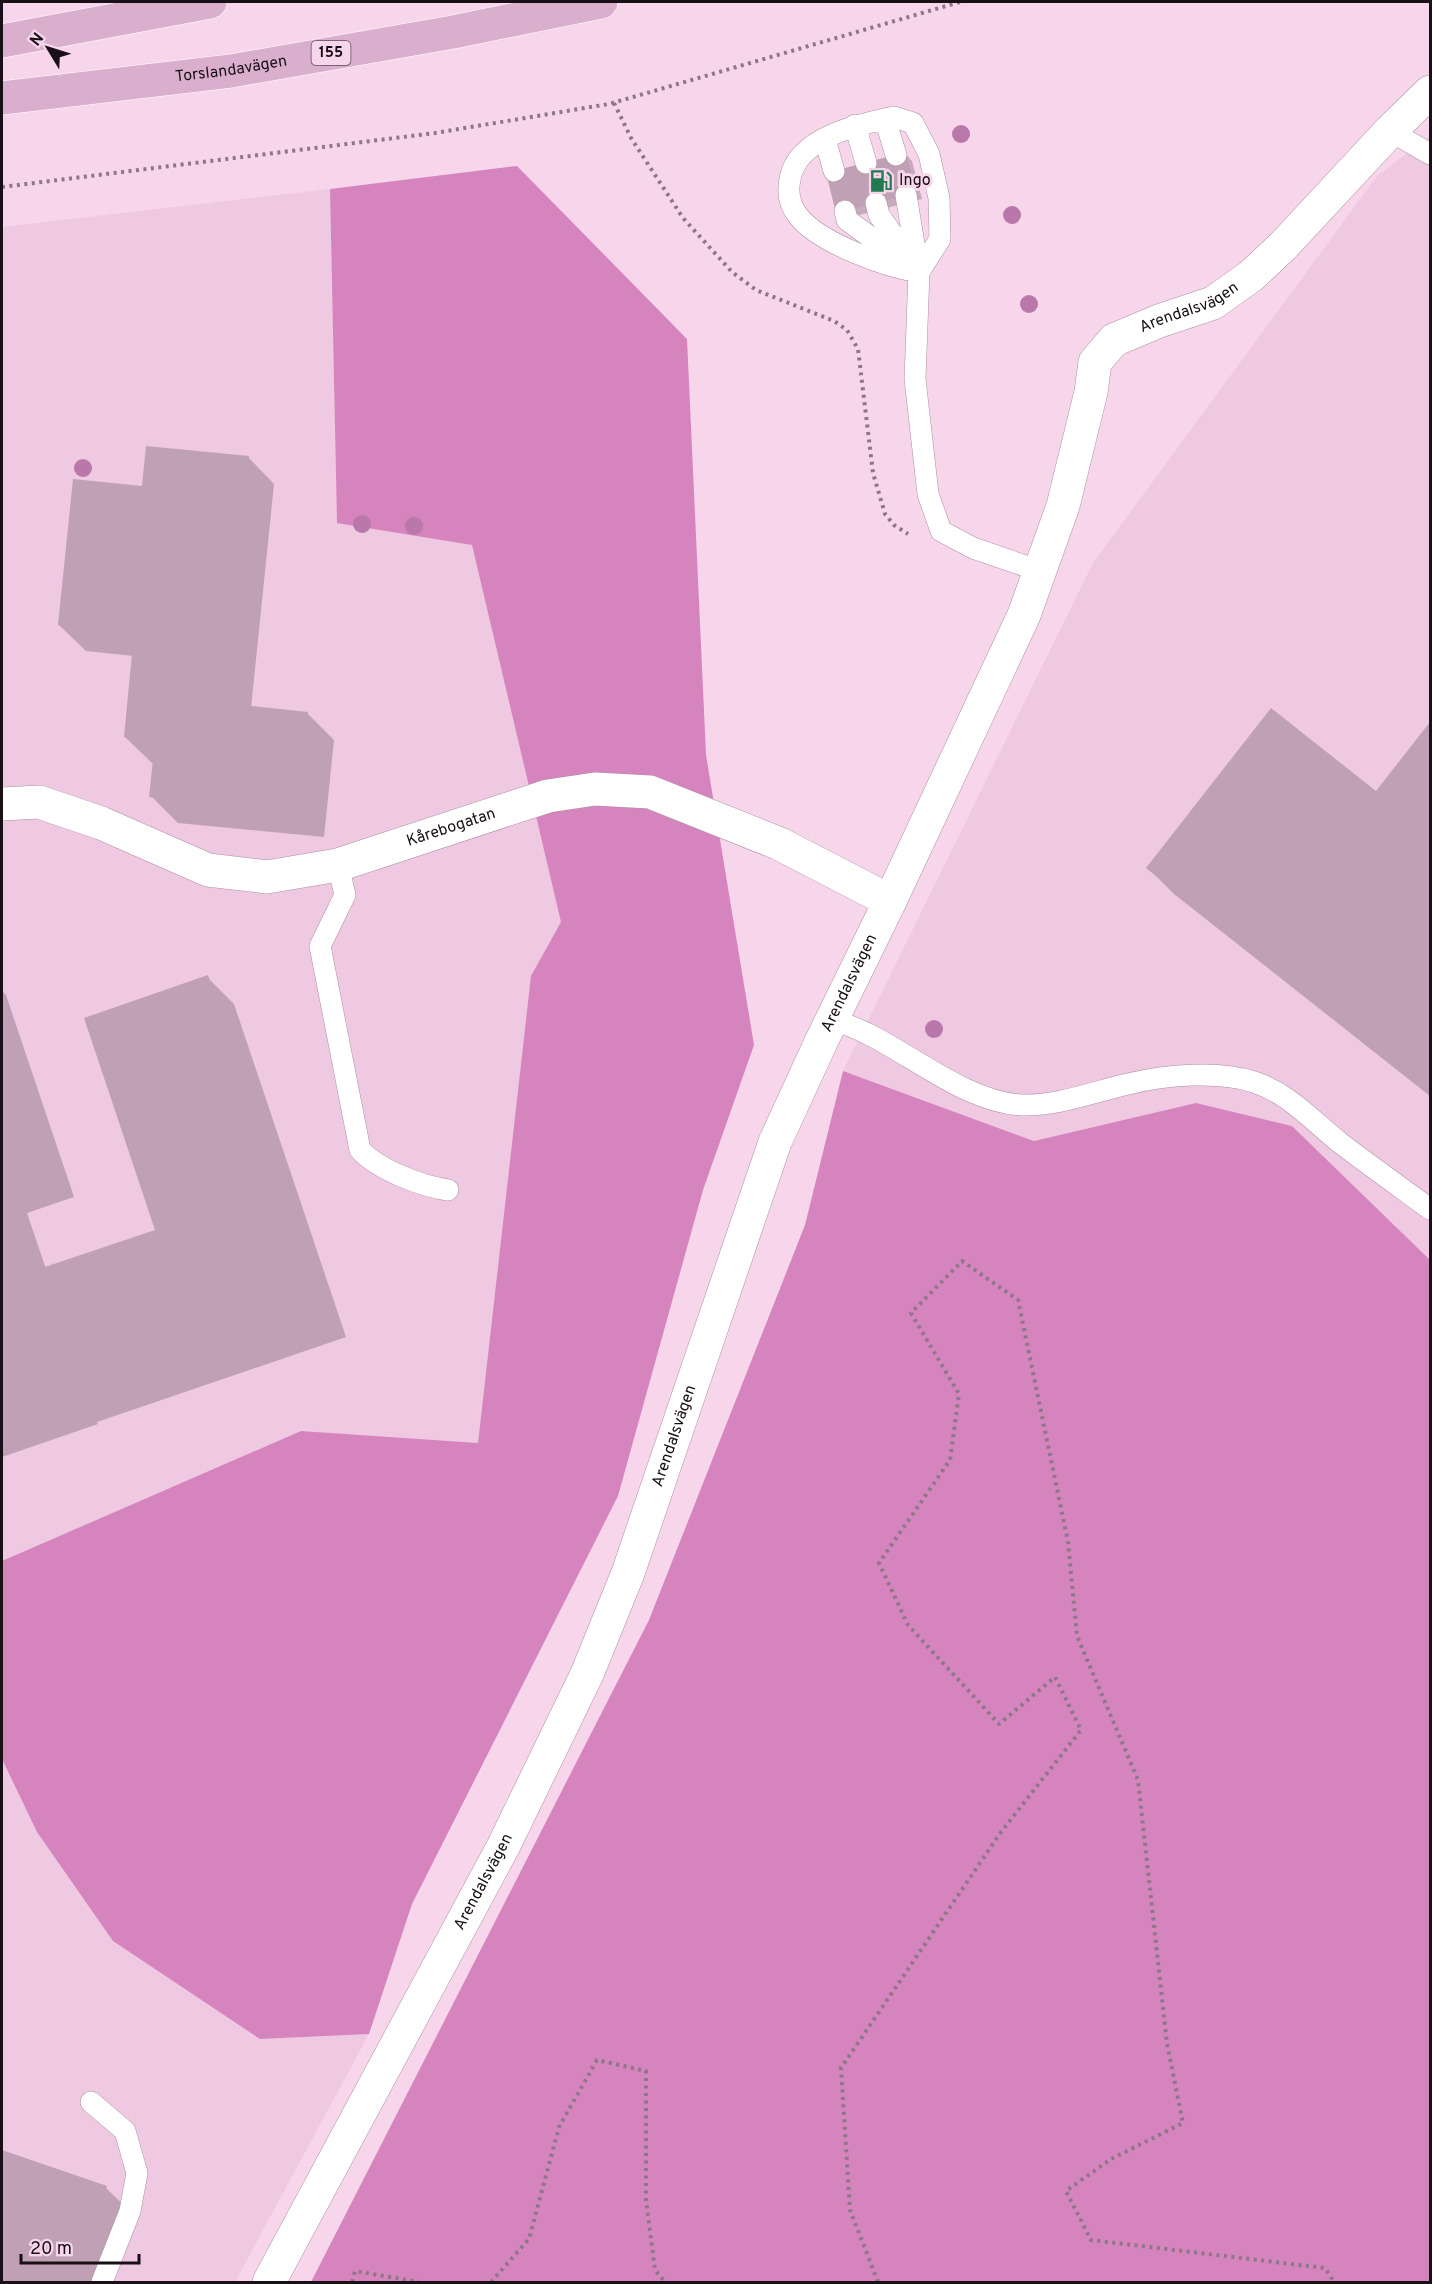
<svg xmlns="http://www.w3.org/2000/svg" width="1432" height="2284" font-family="Overpass,sans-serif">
  <rect width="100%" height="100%" fill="#f7d6ec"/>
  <path fill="#efc8e2" d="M1430,136V1260L1292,1126L1196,1103L1034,1141L843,1071L1093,563L1377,176Z
    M330,189L337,522L472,545L561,922L531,977L478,1443L301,1431L2,1561V227Z
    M2,1759L37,1832L260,2039L369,2034L235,2282H2Z"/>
  <path fill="#d584be" d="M517,166L687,339L706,755L754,1045L703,1190L618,1496L412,1904L369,2034L260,2039L113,1941L37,1832L2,1759V1561L301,1431L478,1443L531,976L561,922L472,545L337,523L330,189Z
    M843,1071L1034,1141L1196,1103L1292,1126L1430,1260V2282H311L649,1620L805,1225Z"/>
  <path fill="#0003" d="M906,154L912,161L922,199L844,219Z
    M248,457L274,484L251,708L307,713L334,740L324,837L178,823L151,796L154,764L152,763L125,737L134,656L86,651L59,625L143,488Z
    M1430,724V1096L1174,894L1148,868L1376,793Z
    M207,977L234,1004L346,1337L97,1422L98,1424L2,1457V991L6,995L74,1197L27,1213L46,1269L157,1231Z
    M2,2151L106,2188L133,2214L109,2282H2Z"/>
  <path fill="#bfa0b5" d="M906,152L916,193L836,213L826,173Z
    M146,446L249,456L223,703L308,712L298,812L149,797L155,741L124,737L134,633L58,625L73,479L142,486Z
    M1271,708L1376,791L1430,722V1092L1146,868Z
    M208,975L321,1310L71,1395L72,1398L2,1422V1188L30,1272L155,1230L84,1018Z
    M2,1034L48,1170L2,1186Z
    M2,2150L107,2186L74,2282H2Z"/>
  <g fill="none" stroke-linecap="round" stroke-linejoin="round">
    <g stroke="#ae90a4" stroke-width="22">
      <path id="service" d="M894,117L913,123L929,154L939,198L940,239L919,272C886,267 820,243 799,217C789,205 787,193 790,179C797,137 860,124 894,117Z
        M885,119L896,155
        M855,125L866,163
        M1390,131L1430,154
        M825,139L834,171
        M906,195L918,268
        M876,203L879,215L919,272L915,379L928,494L941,531L973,548L1040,571
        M845,211L847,220L906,263
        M338,865L345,895L320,946L360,1150C379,1170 421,1186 448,1190
        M833,1019C845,1024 858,1029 870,1035C916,1058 970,1103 1022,1105C1058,1106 1093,1092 1128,1084C1164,1075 1219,1070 1254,1082C1288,1093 1312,1120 1339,1142C1369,1165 1400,1187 1430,1209
        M91,2102L125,2131L137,2173L130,2211L102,2282"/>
    </g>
    <g stroke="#ae90a4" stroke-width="34">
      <g id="minor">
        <path id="s1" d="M2,804L39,802L101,823L208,870L267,877L338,865L548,796L595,789L650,792L780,844L890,901"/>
        <path id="s2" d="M269,2282L504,1845L587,1674L628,1573L775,1142L821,1042L890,901L1024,615L1063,506L1091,392L1095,362L1114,340L1159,321L1213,303L1251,276L1283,246L1390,131L1430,92"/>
      </g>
    </g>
    <g stroke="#fff" stroke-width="34">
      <g id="primary">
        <path d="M2,41L210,2"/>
        <path id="s3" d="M2,98L231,71L453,32L601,2"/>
      </g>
    </g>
    <path stroke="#8d7786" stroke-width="4" stroke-dasharray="3 4.5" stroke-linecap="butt" d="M614,103L631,138L683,218L732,272L756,290L834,321L847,330L858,349L873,473L885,514L894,525L908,534
      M2,187L435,133L609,104L960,2
      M352,2282L355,2271L419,2282
      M491,2282L529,2239L559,2127L597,2060L646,2071V2200L655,2270L665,2282
      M878,2282L850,2210L841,2068L1001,1832L1081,1730L1055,1677L999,1724L908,1625L879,1563L950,1460L959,1394L911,1313L962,1261L1018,1300L1068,1542L1077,1636L1138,1780L1167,2044L1183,2123L1111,2159L1066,2191L1091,2240L1325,2268L1334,2282"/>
    <use href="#service" stroke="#fff" stroke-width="21"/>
    <use href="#minor" stroke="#fff" stroke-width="33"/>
    <use href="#primary" stroke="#d9afcd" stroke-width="33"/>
  </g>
  <g fill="#ba77a9">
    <circle cx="961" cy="134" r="9"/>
    <circle cx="1012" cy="215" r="9"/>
    <circle cx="1029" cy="304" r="9"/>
    <circle cx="83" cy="468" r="9"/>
    <circle cx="362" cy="524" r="9"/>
    <circle cx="414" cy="526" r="9"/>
    <circle cx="934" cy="1029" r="9"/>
  </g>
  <defs>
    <g id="fuel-bare" transform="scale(1.8)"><path d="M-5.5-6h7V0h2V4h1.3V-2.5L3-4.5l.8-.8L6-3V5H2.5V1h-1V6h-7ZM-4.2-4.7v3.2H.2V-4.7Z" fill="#207b51" stroke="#f7d6ec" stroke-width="2.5" paint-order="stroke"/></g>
  </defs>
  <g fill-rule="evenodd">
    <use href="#fuel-bare" x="881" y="181"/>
  </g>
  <g text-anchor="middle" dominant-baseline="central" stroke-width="6" stroke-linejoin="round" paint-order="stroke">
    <rect fill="#f7d6ec" stroke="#5c4b56" stroke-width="1.5" x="311.5" y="41" width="39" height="24" rx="4.5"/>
    <g font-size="15" font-weight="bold" fill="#190f16">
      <text x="331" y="53">155</text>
    </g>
    <g font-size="16" fill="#190f16" stroke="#f7d6ec">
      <text stroke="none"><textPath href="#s3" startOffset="231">Torslandavägen</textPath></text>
      <text stroke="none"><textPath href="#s2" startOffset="2208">Arendalsvägen</textPath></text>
      <text stroke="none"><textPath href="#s1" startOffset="470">Kårebogatan</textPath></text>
      <text stroke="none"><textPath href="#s2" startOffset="1426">Arendalsvägen</textPath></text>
      <text stroke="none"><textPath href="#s2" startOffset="940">Arendalsvägen</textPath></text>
      <text stroke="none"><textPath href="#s2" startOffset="454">Arendalsvägen</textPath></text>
    </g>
    <g font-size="16" fill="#190f16" stroke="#f7d6ec" text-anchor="start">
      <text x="899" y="181">Ingo</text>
    </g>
  </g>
  <rect width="1432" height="2284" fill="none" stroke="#190f16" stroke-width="6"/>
  <g transform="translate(48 48) rotate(308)" stroke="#f7d6ec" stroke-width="4.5" paint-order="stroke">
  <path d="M0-4.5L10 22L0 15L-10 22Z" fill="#190f16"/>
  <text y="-9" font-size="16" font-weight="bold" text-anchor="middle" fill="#190f16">N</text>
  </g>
  <path d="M21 2254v9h118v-9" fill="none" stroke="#190f16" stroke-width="3"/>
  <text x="30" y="2254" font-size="18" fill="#190f16" stroke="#f7d6ec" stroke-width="4.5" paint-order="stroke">20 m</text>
</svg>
